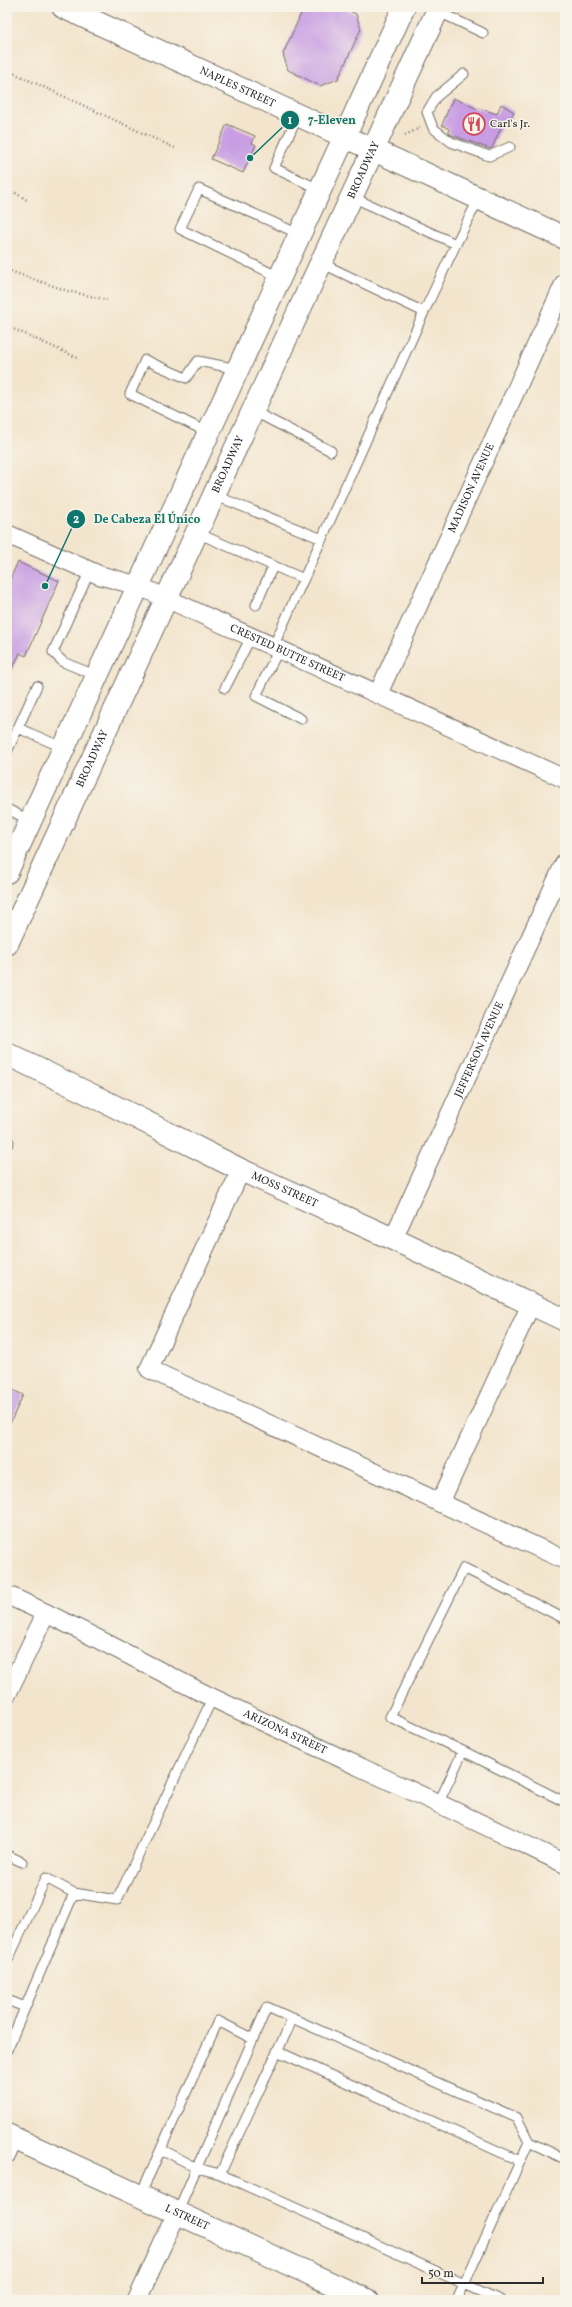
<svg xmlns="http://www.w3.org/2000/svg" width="572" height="2307" font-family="Vollkorn,serif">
  <rect width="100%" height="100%" fill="#f7f3e8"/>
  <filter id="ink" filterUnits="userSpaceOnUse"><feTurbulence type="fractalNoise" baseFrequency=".025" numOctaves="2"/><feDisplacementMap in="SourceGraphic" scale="8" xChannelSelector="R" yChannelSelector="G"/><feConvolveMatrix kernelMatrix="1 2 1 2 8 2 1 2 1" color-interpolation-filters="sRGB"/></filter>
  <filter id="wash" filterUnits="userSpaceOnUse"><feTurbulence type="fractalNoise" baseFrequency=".012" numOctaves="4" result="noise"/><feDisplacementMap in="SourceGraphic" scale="16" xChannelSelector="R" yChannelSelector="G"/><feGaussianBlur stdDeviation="0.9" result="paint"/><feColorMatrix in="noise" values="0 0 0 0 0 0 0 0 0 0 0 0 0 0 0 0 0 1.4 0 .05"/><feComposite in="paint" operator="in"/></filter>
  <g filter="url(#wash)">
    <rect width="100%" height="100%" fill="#f3e5cd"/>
    <g id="blocks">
      <path fill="#c89de3" d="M304,7H341L356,14L361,29L338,79L320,86L288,70L283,54Z
        M453,98L478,109L479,108L497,114L501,104L514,112L509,122L502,125L493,146L490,149L452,135L449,133V129L442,125Z
        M227,124L255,136L252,143L256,145L243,173L211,159Z
        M18,562L59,581L26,656L20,653L7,680V585Z
        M7,1387L23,1395L7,1430Z"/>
    </g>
  </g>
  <g filter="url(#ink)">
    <use href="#blocks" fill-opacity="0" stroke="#716c64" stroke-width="1"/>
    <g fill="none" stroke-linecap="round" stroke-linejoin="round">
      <g stroke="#716c64" stroke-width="11">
        <path id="service" d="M437,11L483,33
          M464,74L436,97L427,112L433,128L451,142L489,156L510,147
          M298,115L274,168L321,190
          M456,244L479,198
          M321,263L424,312L456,244L352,197
          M281,278L180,229L199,189L299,234
          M253,411L331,451
          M209,433L130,394L145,360L186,378L198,361L238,369
          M214,495L322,539
          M197,533L304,579
          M90,570L53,652L63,662L97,676
          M256,605L273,566
          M273,647L424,312
          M279,649L256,696L301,719
          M225,688L251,637
          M18,728L64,748
          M7,752L37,686
          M7,809L31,821
          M7,1145L9,1142
          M463,1751L565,1802
          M439,1802L463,1751L390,1717L464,1568L565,1619
          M7,1855L22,1862
          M74,1893L117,1900L213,1697
          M7,1962L46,1878L74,1893L7,2050
          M7,2000L25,2007
          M293,2018L220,2174L500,2300
          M277,2051L520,2161
          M161,2149L197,2168L220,2174
          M140,2196L218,2021L253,2039
          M177,2213L267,2007L517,2118L529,2142
          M457,2300L529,2142L565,2159"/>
      </g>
      <g stroke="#716c64" stroke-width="20">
        <g id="minor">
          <path id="s1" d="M7,534L99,575L139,586L565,779"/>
          <path id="s2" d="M378,694L565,282"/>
          <path d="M241,1170L149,1369L565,1560"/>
          <path id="s3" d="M393,1239L565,862"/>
          <path d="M440,1503L531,1304"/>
          <path id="s4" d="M7,1595C77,1626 144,1664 213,1698C330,1754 449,1807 565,1864"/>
          <path d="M7,1694L46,1613"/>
          <path d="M7,2154L14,2138"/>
          <path d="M137,2300L177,2213"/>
        </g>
      </g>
      <g stroke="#716c64" stroke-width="24">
        <g id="tertiary">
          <path id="s5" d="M63,7L565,238"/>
          <path id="s6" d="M7,1054L106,1102L241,1170L393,1239L565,1320"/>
        </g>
      </g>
      <g stroke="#716c64" stroke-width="24">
        <g id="secondary">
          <path id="s7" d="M7,2135L367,2300"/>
        </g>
      </g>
      <g stroke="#716c64" stroke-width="24">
        <g id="primary">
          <path d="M7,872L404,7"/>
          <path id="s8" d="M7,944L439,7"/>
        </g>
      </g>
      <path stroke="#716c64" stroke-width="2.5" stroke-dasharray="1 3" stroke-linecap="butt" d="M7,70L177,149
        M405,135L420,128
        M7,199L9,195L14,192L27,200
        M7,232L13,236
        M7,270L68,291L107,300
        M7,326L80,359"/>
      <use href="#service" stroke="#fff" stroke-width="9"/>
      <use href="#minor" stroke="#fff" stroke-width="18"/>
      <use href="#tertiary" stroke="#fff" stroke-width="22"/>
      <use href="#secondary" stroke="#fff" stroke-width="22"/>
      <use href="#primary" stroke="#fff" stroke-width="22"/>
    </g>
  </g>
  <defs>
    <g id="restaurant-ring" transform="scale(1.15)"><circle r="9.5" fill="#f7f3e8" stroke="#d1495b" stroke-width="1.5"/><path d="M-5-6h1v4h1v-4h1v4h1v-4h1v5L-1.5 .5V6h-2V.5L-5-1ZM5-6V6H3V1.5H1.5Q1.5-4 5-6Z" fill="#d1495b"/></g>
  </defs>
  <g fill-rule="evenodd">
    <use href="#restaurant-ring" x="474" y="124"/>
  </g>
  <g text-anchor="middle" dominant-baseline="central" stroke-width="3" stroke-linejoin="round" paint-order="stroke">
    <g font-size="11" fill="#2b2b2b" stroke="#f7f3e8">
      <text stroke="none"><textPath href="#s5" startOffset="192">NAPLES STREET</textPath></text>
      <text stroke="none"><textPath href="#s8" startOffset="852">BROADWAY</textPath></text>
      <text stroke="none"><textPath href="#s8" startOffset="528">BROADWAY</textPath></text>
      <text stroke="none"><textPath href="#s2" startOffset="226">MADISON AVENUE</textPath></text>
      <text stroke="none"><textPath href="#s1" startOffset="305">CRESTED BUTTE STREET</textPath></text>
      <text stroke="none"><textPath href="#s8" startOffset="204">BROADWAY</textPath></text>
      <text stroke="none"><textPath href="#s3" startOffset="208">JEFFERSON AVENUE</textPath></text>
      <text stroke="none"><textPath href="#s6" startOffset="309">MOSS STREET</textPath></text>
      <text stroke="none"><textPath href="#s4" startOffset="310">ARIZONA STREET</textPath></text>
      <text stroke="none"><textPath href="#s7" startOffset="198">L STREET</textPath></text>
    </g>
    <g font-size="11" fill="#2b2b2b" stroke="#f7f3e8" text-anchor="start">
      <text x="490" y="124">Carl's Jr.</text>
    </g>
  </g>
  <path fill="none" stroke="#0f766e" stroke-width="1.5" d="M250 158L290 120M45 586L76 519"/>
  <g fill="#0f766e" stroke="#f7f3e8" stroke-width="1.5">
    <circle cx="250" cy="158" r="4"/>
    <circle cx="45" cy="586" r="4"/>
    <circle cx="290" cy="120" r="10"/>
    <circle cx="76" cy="519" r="10"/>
  </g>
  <g font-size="12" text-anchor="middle" font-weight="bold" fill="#fff">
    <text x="290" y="124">1</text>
    <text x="76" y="523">2</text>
  </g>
  <g font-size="12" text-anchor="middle" font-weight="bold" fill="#0f766e" stroke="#f7f3e8" stroke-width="3" stroke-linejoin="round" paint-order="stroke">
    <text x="332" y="124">7-Eleven</text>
    <text x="147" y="523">De Cabeza El Único</text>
  </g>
  <rect width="572" height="2307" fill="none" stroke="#f7f3e8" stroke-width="24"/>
  <path d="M422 2277v6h121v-6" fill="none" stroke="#2b2b2b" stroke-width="2"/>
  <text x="428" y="2277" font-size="12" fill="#2b2b2b" stroke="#f7f3e8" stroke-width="3" paint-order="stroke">50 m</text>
</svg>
